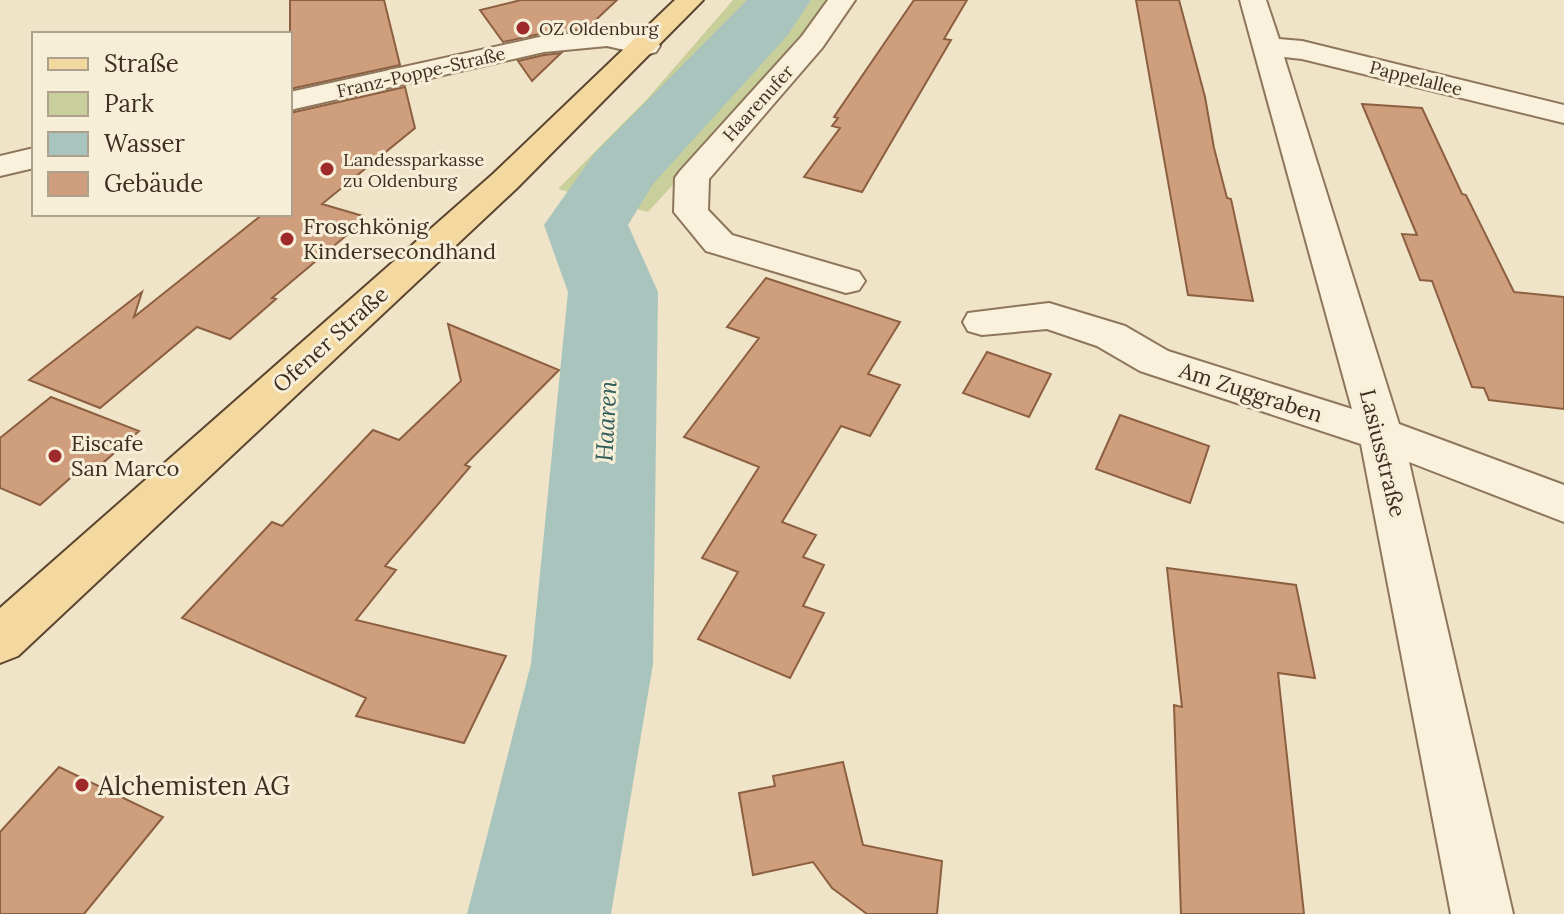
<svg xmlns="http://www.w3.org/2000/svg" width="1564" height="914" font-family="Lora,serif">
  <rect width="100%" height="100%" fill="#f0e4c8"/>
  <path fill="#c9cf9b" d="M733,0H757C704,70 632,125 577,194L558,189L648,98Z
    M800,0H830L783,65L648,212L624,206L646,176L783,25Z"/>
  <path fill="#a9c4bc" stroke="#6f938a" stroke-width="2" d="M757,0H800L783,25L646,176L624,206L577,194C632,125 704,70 757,0Z"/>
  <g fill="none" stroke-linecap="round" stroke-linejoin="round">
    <path fill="#a9c4bc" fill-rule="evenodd" d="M747,0H811L787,36L653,184L628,225L658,292L653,664L611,914H467L531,664L568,292L544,225L594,154Z"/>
  </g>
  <path fill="#cf9f7d" stroke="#8d5f41" stroke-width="2" d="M290,0H384L400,65L290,89Z
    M521,0H617L586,29L544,33L503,42L480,10Z
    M914,0H967L944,39L951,40L862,192L804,177L840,128L832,126L838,118L834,117Z
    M1136,0H1179L1205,97L1214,148L1227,198L1231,199L1253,301L1188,295Z
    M561,53L532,81L518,61L544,55Z
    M405,87L415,128L322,204L363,216L350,228L354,229L272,298L276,299L230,339L197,327L100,408L29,380L142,292L134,317L263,214H290V113Z
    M1362,104L1422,108L1462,194L1466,195L1514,292L1564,297V409L1489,400L1484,388L1472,387L1432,281L1420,280L1402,234L1417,235Z
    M766,278L900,322L868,374L900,385L870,436L841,426L782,522L816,535L803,557L824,565L803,606L824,613L790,678L698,639L738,572L702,558L759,467L684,437L759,338L727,327Z
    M448,324L559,370L465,465L470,467L385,566L396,570L356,620L506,656L464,743L356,716L366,698L182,618L272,522L282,526L373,430L399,440L461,381Z
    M987,352L1051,374L1029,417L963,393Z
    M51,397L139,431L87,477L76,473L40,505L0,488V438Z
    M1120,415L1209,446L1190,503L1096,469Z
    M1167,568L1296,585L1315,678L1278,673L1304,914H1181L1174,705L1182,707Z
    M843,762L863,845L942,861L937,914H867L832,888L813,862L753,875L739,793L775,786L773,776Z
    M59,767L163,817L84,914H0V832Z"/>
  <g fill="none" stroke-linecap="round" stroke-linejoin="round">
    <g stroke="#8d765c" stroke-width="4">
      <path id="minor" d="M828,0H855L822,48L709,179L708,210L732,235L859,272L865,281L859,290L846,293L706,251L674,212L675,178L680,171L802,36Z
        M1240,0H1266L1279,39L1302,41L1564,105V123L1302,59L1284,57L1399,424L1564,485V522L1409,462L1513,914H1451L1361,444L1140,371L1097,346L1047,329L982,335L968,331L963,322L968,313L1049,303L1125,326L1168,351L1352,409Z
        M607,30L656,40L660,46L656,52L646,55L607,46L544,52L290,110V92L544,36Z
        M34,148V168L0,176V156Z"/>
    </g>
    <g stroke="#5b4430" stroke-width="4">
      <path id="major" d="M675,0H703L517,188L18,656L0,663V608L493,174Z"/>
    </g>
    <use href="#minor" fill="#faf1dc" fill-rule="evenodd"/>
    <use href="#major" fill="#f3d9a0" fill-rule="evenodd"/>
  </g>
  <g fill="#9e2a2b" stroke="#f7eed8" stroke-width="3">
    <circle cx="523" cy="28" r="8"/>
    <circle cx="327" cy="169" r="8"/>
    <circle cx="287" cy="239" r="8"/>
    <circle cx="55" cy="456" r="8"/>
    <circle cx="82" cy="785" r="8"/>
  </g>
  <g text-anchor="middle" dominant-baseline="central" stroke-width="6" stroke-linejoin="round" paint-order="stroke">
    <g font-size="18" fill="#3d2e20" stroke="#f7eed8" text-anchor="start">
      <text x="539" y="28">OZ Oldenburg</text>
      <text x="343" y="159">Landessparkasse<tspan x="343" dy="21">zu Oldenburg</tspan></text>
    </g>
    <g font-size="18" fill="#3d2e20" stroke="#f7eed8">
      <text transform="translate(421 72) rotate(-13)">Franz-Poppe-Straße</text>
      <text transform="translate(1416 78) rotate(14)">Pappelallee</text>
      <text transform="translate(758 103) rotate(-48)">Haarenufer</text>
    </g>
    <g font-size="22" fill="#3d2e20" stroke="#f7eed8" text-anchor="start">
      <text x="303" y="226">Froschkönig<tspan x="303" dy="25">Kindersecondhand</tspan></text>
      <text x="71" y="443">Eiscafe<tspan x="71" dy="25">San Marco</tspan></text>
    </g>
    <g font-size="22" fill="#3d2e20" stroke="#f7eed8">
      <text transform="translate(330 339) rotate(-42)">Ofener Straße</text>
      <text transform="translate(1251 392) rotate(18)">Am Zuggraben</text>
      <text transform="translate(1383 453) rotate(76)">Lasiusstraße</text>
    </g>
    <g font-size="24" font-style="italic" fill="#2f5d5a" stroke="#f7eed8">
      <text transform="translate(606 421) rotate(-87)">Haaren</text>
    </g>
    <g font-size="26" fill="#3d2e20" stroke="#f7eed8" text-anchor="start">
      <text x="98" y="785">Alchemisten AG</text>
    </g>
  </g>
  <rect x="32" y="32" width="260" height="184" fill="#f7eed8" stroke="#ada18e" stroke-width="2"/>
  <rect x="48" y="58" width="40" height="12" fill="#f3d9a0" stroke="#ada18e" stroke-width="2"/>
  <text x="104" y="72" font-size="24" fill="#3d2e20">Straße</text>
  <rect x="48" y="92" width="40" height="24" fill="#c9cf9b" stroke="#ada18e" stroke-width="2"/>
  <text x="104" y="112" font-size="24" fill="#3d2e20">Park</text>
  <rect x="48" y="132" width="40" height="24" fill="#a9c4bc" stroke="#ada18e" stroke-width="2"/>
  <text x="104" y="152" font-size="24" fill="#3d2e20">Wasser</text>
  <rect x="48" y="172" width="40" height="24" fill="#cf9f7d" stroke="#ada18e" stroke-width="2"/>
  <text x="104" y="192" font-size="24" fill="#3d2e20">Gebäude</text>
</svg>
